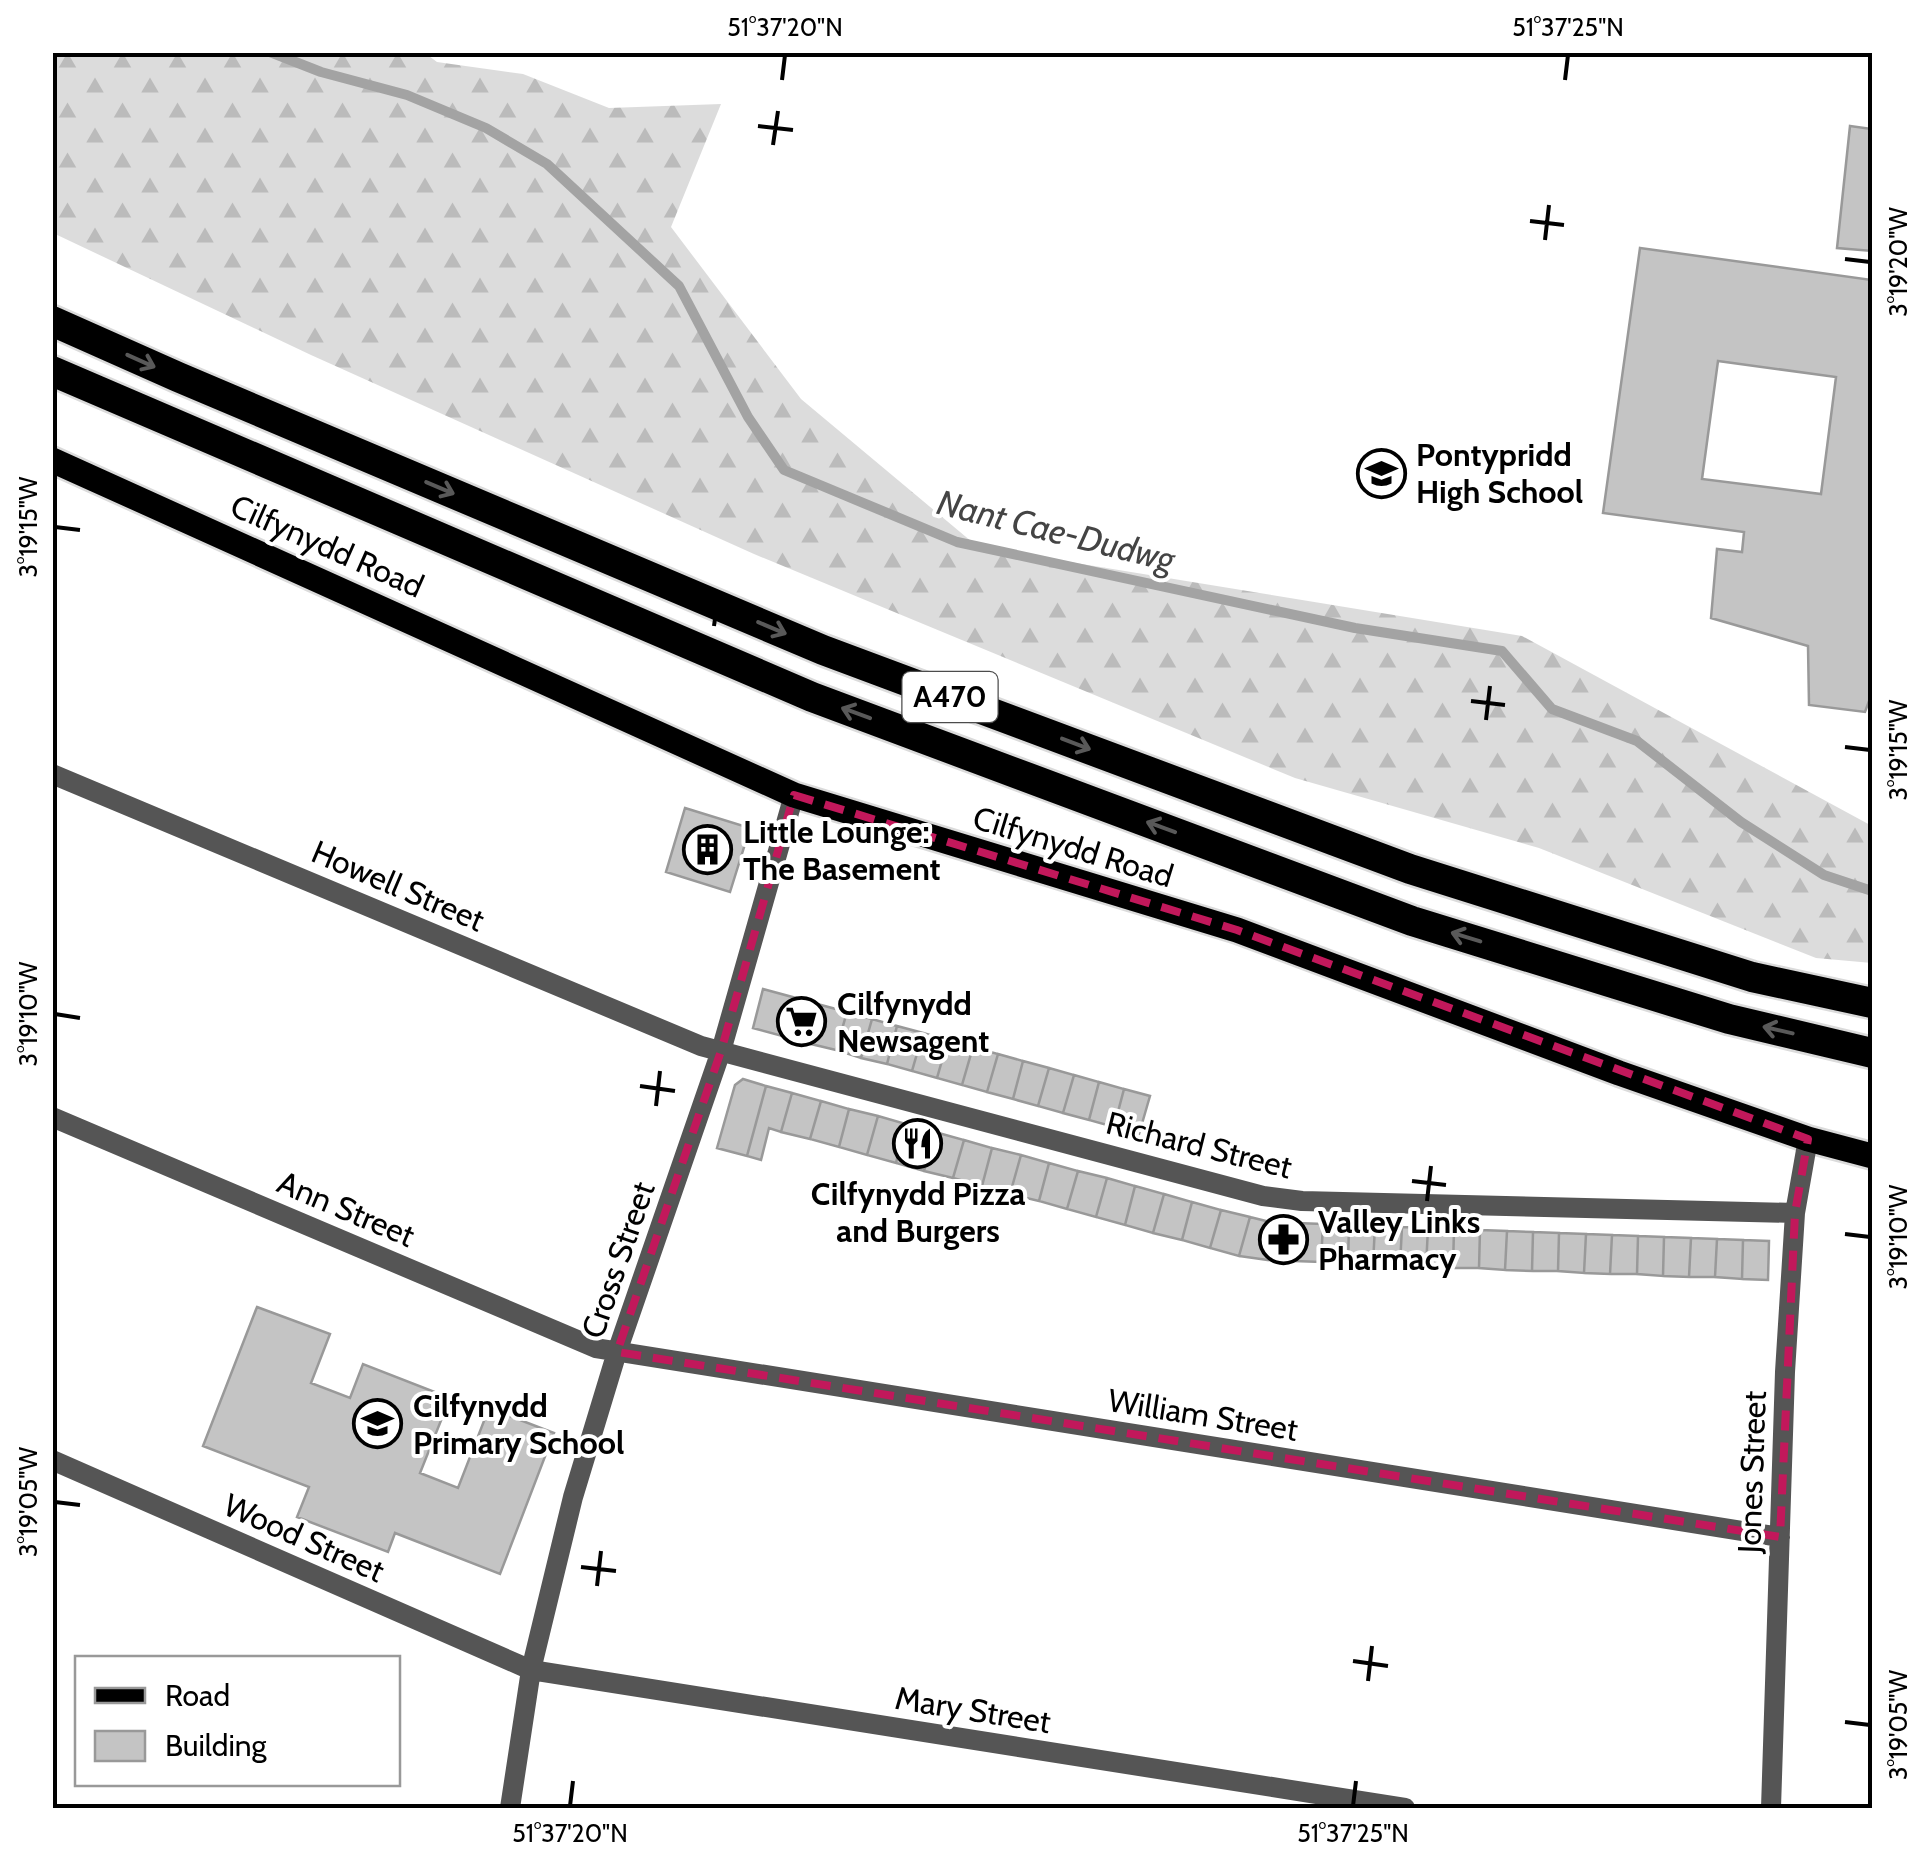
<svg xmlns="http://www.w3.org/2000/svg" width="1925" height="1861" font-family="Cabin,sans-serif">
<style>
.forest{fill:url(#forest-firs)}
.lines{fill:none;stroke-linecap:round;stroke-linejoin:round}
.stream{stroke:#a3a3a3;stroke-width:10}
.building{fill:#c4c4c4;stroke:#999;stroke-width:2.5;fill-rule:evenodd}
.primary-casing{stroke:#dbdbdb;stroke-width:30}
.highway-casing{stroke:#dbdbdb;stroke-width:35}
.street{stroke:#555;stroke-width:20}
.primary{stroke:#000;stroke-width:25}
.highway{stroke:#000;stroke-width:30}
.oneway{stroke:#595959}
.marked{fill:none;stroke:#c2185b;stroke-width:8;stroke-dasharray:20 12;stroke-linejoin:round}
.ticks{fill:none;stroke:#000;stroke-width:4}
.labels{text-anchor:middle;stroke-width:8;stroke-linejoin:round;paint-order:stroke}
.shield{fill:#fff;stroke:#4c4c4c;stroke-width:2.5}
.shield-label{font-size:30px;font-weight:bold;fill:#000}
.poi-label{font-size:32px;font-weight:bold;fill:#000;stroke:#fff;text-anchor:start}
.street-label{font-size:32px;fill:#000;stroke:#fff}
.water-label{font-size:35px;font-style:italic;fill:#444;stroke:#fff}
.neatline{fill:none;stroke:#000;stroke-width:4}
.ticks-label{font-size:25px;text-anchor:middle;fill:#000}
</style>
<defs>
<pattern id="forest-firs" width="22" height="20" patternUnits="userSpaceOnUse" patternTransform="scale(2.5)"><rect width="22" height="20" fill="#dcdcdc"/><path d="M5 1l3.5 6h-7zM16 11l3.5 6h-7z" fill="#bbb"/></pattern>
</defs>
<rect width="100%" height="100%" fill="#fff"/>
<path class="forest" d="M53,52L425,53L437,62L523,74L609,108L721,104L671,227L801,399L978,547L1522,636L1872,826V963L1816,958L1539,848L1295,778L754,554L311,355L53,233Z"/>
<g class="lines">
<path class="stream" d="M270,52L321,72L407,95L486,128L547,164L679,286L748,417L784,470L957,542L1355,628L1502,651L1552,709L1637,741L1741,822L1824,875L1872,891"/>
</g>
<path class="building" d="M1850,126L1872,129V251L1837,248Z
M1640,248L1872,280V693L1865,712L1809,705L1808,646L1711,618L1717,549L1742,552L1744,532L1603,513ZM1718,361L1836,377L1821,494L1702,479Z
M685,808L750,828L730,892L666,872Z
M763,989L796,998L786,1037L753,1028Z
M796,998L821,1005L811,1044L786,1037Z
M821,1005L847,1012L836,1050L811,1044Z
M847,1012L872,1019L861,1058L836,1050Z
M872,1019L897,1026L887,1064L861,1058Z
M897,1026L923,1033L912,1071L887,1064Z
M923,1033L948,1040L937,1078L912,1071Z
M948,1040L973,1047L962,1085L937,1078Z
M973,1047L998,1054L987,1092L962,1085Z
M998,1054L1023,1061L1013,1099L987,1092Z
M1023,1061L1049,1068L1038,1106L1013,1099Z
M1049,1068L1074,1075L1063,1113L1038,1106Z
M1074,1075L1099,1082L1089,1120L1063,1113Z
M743,1079L766,1086L747,1156L717,1148L735,1085Z
M1099,1082L1124,1089L1114,1127L1089,1120Z
M766,1086L792,1093L781,1132L769,1128L761,1160L747,1156Z
M1124,1089L1150,1096L1139,1134L1114,1127Z
M792,1093L821,1101L810,1139L781,1132Z
M821,1101L849,1109L839,1147L810,1139Z
M849,1109L878,1116L867,1155L839,1147Z
M878,1116L906,1124L896,1163L867,1155Z
M906,1124L935,1132L924,1171L896,1163Z
M935,1132L964,1140L953,1178L924,1171Z
M964,1140L992,1148L982,1186L953,1178Z
M992,1148L1021,1155L1010,1194L982,1186Z
M1021,1155L1049,1163L1039,1201L1010,1194Z
M1049,1163L1078,1171L1067,1209L1039,1201Z
M1078,1171L1107,1178L1096,1217L1067,1209Z
M1107,1178L1135,1186L1125,1225L1096,1217Z
M1135,1186L1164,1194L1153,1233L1125,1225Z
M1164,1194L1192,1202L1182,1240L1153,1233Z
M1192,1202L1221,1210L1210,1248L1182,1240Z
M1221,1210L1250,1217L1239,1256L1210,1248Z
M1250,1217L1270,1222L1268,1260L1239,1256Z
M1270,1222L1296,1223L1295,1261L1268,1260Z
M1296,1223L1323,1224L1321,1262L1295,1261Z
M1323,1224L1349,1225L1348,1264L1321,1262Z
M1349,1225L1375,1226L1373,1264H1348Z
M1375,1226L1402,1227L1400,1265L1373,1264Z
M1402,1227L1428,1228L1426,1267L1400,1265Z
M1428,1228L1454,1229L1453,1268L1426,1267Z
M1454,1229L1480,1230L1479,1268H1453Z
M1480,1230L1507,1231L1505,1270L1479,1268Z
M1507,1231L1533,1232L1532,1271L1505,1270Z
M1533,1232L1559,1233L1558,1271H1532Z
M1559,1233L1586,1234L1584,1273L1558,1271Z
M1586,1234L1612,1235L1610,1274L1584,1273Z
M1612,1235L1638,1236L1637,1274H1610Z
M1638,1236L1664,1237L1663,1276L1637,1274Z
M1664,1237L1691,1238L1689,1277L1663,1276Z
M1691,1238L1717,1239L1715,1277H1689Z
M1717,1239L1743,1240L1742,1279L1715,1277Z
M1743,1240L1769,1241L1768,1280L1742,1279Z
M257,1307L330,1334L311,1383L350,1398L363,1364L450,1398L420,1473L458,1488L489,1408L554,1433L500,1574L395,1533L388,1552L297,1517L309,1487L203,1446Z"/>
<g class="lines">
<defs>
<path id="primary" d="M52,460L794,795L1237,930L1619,1073L1808,1139L1872,1156"/>
<path id="highway" d="M52,321L178,377L823,650L1410,869L1752,977L1872,1003
M52,371L812,697L1412,921L1729,1019L1872,1053"/>
</defs>
<use href="#primary" class="primary-casing"/>
<use href="#highway" class="highway-casing"/>
<path class="street" d="M52,774L701,1046L1263,1196L1302,1201L1795,1213
M52,1117L596,1348L1780,1537
M52,1460L531,1670L1405,1808
M510,1808L531,1670L573,1497L617,1352L721,1051L794,795
M1771,1808L1785,1372L1795,1213L1808,1139"/>
<use href="#primary" class="primary"/>
<use href="#highway" class="highway"/>
</g>
<defs><path id="oneway-shaft" d="M-6 0H5M1.5-3L5.5 0L1.5 3" fill="none" stroke-width="1.6" stroke-linecap="round" stroke-linejoin="round" transform="scale(2.5)"/></defs>
<g class="oneway">
<use href="#oneway-shaft" transform="translate(141 361) rotate(24)"/>
<use href="#oneway-shaft" transform="translate(440 488) rotate(23)"/>
<use href="#oneway-shaft" transform="translate(772 628) rotate(23)"/>
<use href="#oneway-shaft" transform="translate(856 713) rotate(-160)"/>
<use href="#oneway-shaft" transform="translate(1076 744) rotate(21)"/>
<use href="#oneway-shaft" transform="translate(1161 827) rotate(-160)"/>
<use href="#oneway-shaft" transform="translate(1466 937) rotate(-163)"/>
<use href="#oneway-shaft" transform="translate(1778 1030) rotate(-167)"/>
</g>
<path class="marked" d="M794,795L1237,930L1808,1139L1795,1213L1780,1537L617,1352L721,1051Z"/>
<path class="ticks" d="M782,80L785,55M1565,80L1568,55M758,126L793,130M773,145L778,111M1530,221L1564,225M1545,240L1549,205M1845,259L1870,262M55,527L80,530M699,606L734,610M714,626L719,591M1471,701L1505,705M1486,720L1490,686M1845,747L1870,750M55,1014L80,1018M640,1086L675,1091M656,1106L660,1071M1412,1181L1446,1185M1427,1201L1431,1166M1845,1234L1870,1237M55,1502L80,1505M581,1567L616,1571M597,1586L601,1551M1353,1661L1388,1666M1368,1681L1372,1646M1845,1722L1870,1725M570,1806L573,1781M1353,1806L1356,1781"/>
<defs>
<symbol id="school-ring" viewBox="-11 -11 22 22"><circle r="9.5" fill="#fff" stroke="#000" stroke-width="1.5"/><path d="M0-5L7-2L0 1L-7-2ZM-4 1L0 2.5L4 1V4Q0 6-4 4Z" fill="#000"/></symbol>
<symbol id="building-ring" viewBox="-11 -11 22 22"><circle r="9.5" fill="#fff" stroke="#000" stroke-width="1.5"/><path d="M-4-6H4V6H1V3H-1V6H-4ZM-2.5-4.3h1.7v1.8h-1.7ZM.8-4.3h1.7v1.8H.8ZM-2.5-1h1.7V.8h-1.7ZM.8-1h1.7V.8H.8Z" fill="#000"/></symbol>
<symbol id="supermarket-ring" viewBox="-11 -11 22 22"><circle r="9.5" fill="#fff" stroke="#000" stroke-width="1.5"/><path d="M-6-5.5h2.5l.6 2H6L4.5 2H-2.5L-4.4-4H-6ZM-1.5 3.2a1.3 1.3 0 1 0 .1 0ZM3 3.2a1.3 1.3 0 1 0 .1 0Z" fill="#000"/></symbol>
<symbol id="restaurant-ring" viewBox="-11 -11 22 22"><circle r="9.5" fill="#fff" stroke="#000" stroke-width="1.5"/><path d="M-5-6h1v4h1v-4h1v4h1v-4h1v5L-1.5 .5V6h-2V.5L-5-1ZM5-6V6H3V1.5H1.5Q1.5-4 5-6Z" fill="#000"/></symbol>
<symbol id="pharmacy-ring" viewBox="-11 -11 22 22"><circle r="9.5" fill="#fff" stroke="#000" stroke-width="1.5"/><path d="M-2-6h4v4h4v4h-4v4h-4v-4h-4v-4h4Z" fill="#000"/></symbol>
</defs>
<g fill-rule="evenodd">
<use href="#school-ring" x="1354" y="446" width="55" height="55"/>
<use href="#building-ring" x="680" y="822" width="55" height="55"/>
<use href="#supermarket-ring" x="774" y="994" width="55" height="55"/>
<use href="#restaurant-ring" x="890" y="1116" width="55" height="55"/>
<use href="#pharmacy-ring" x="1256" y="1212" width="55" height="55"/>
<use href="#school-ring" x="350" y="1396" width="55" height="55"/>
</g>
<g class="labels">
<rect class="shield" x="902.5" y="672" width="95" height="50" rx="8"/>
<g class="shield-label">
<text x="950" y="707">A470</text>
</g>
<g class="poi-label">
<text x="1416" y="466">Pontypridd<tspan x="1416" dy="37">High School</tspan></text>
<text x="743" y="843">Little Lounge:<tspan x="743" dy="37">The Basement</tspan></text>
<text x="837" y="1015">Cilfynydd<tspan x="837" dy="37">Newsagent</tspan></text>
<text x="918" y="1205" text-anchor="middle">Cilfynydd Pizza<tspan x="918" dy="37">and Burgers</tspan></text>
<text x="1318" y="1233">Valley Links<tspan x="1318" dy="37">Pharmacy</tspan></text>
<text x="413" y="1417">Cilfynydd<tspan x="413" dy="37">Primary School</tspan></text>
</g>
<g class="street-label">
<text transform="translate(327 546) rotate(24)" y="11">Cilfynydd Road</text>
<text transform="translate(1073 847) rotate(17)" y="11">Cilfynydd Road</text>
<text transform="translate(398 886) rotate(23)" y="11">Howell Street</text>
<text transform="translate(1199 1145) rotate(14)" y="11">Richard Street</text>
<text transform="translate(346 1209) rotate(23)" y="11">Ann Street</text>
<text transform="translate(618 1260) rotate(-71)" y="11">Cross Street</text>
<text transform="translate(1203 1415) rotate(9)" y="11">William Street</text>
<text transform="translate(1752 1472) rotate(-88)" y="11">Jones Street</text>
<text transform="translate(304 1538) rotate(24)" y="11">Wood Street</text>
<text transform="translate(973 1710) rotate(9)" y="11">Mary Street</text>
</g>
<g class="water-label">
<text transform="translate(1056 531) rotate(14)" y="12">Nant Cae-Dudwg</text>
</g>
</g>
<rect width="1925" height="1861" fill="none" stroke="#ffffff" stroke-width="110"/>
<rect x="75" y="1656" width="325" height="130" fill="#ffffff" stroke="#999999" stroke-width="2.5"/>
<rect x="95" y="1688" width="50" height="15" fill="#000000" stroke="#999999" stroke-width="2.5"/>
<text x="165" y="1706" font-size="30" fill="#000000">Road</text>
<rect x="95" y="1731" width="50" height="30" fill="#c4c4c4" stroke="#999999" stroke-width="2.5"/>
<text x="165" y="1756" font-size="30" fill="#000000">Building</text>
<rect x="55" y="55" width="1815" height="1751" class="neatline"/>
<g class="ticks-label">
<text x="785" y="36">51°37'20"N</text>
<text x="1568" y="36">51°37'25"N</text>
<text transform="translate(1898 262) rotate(-90)" y="9">3°19'20"W</text>
<text transform="translate(28 527) rotate(-90)" y="9">3°19'15"W</text>
<text transform="translate(1898 750) rotate(-90)" y="9">3°19'15"W</text>
<text transform="translate(28 1014) rotate(-90)" y="9">3°19'10"W</text>
<text transform="translate(1898 1237) rotate(-90)" y="9">3°19'10"W</text>
<text transform="translate(28 1502) rotate(-90)" y="9">3°19'05"W</text>
<text transform="translate(1898 1725) rotate(-90)" y="9">3°19'05"W</text>
<text x="570" y="1842">51°37'20"N</text>
<text x="1353" y="1842">51°37'25"N</text>
</g>
</svg>
